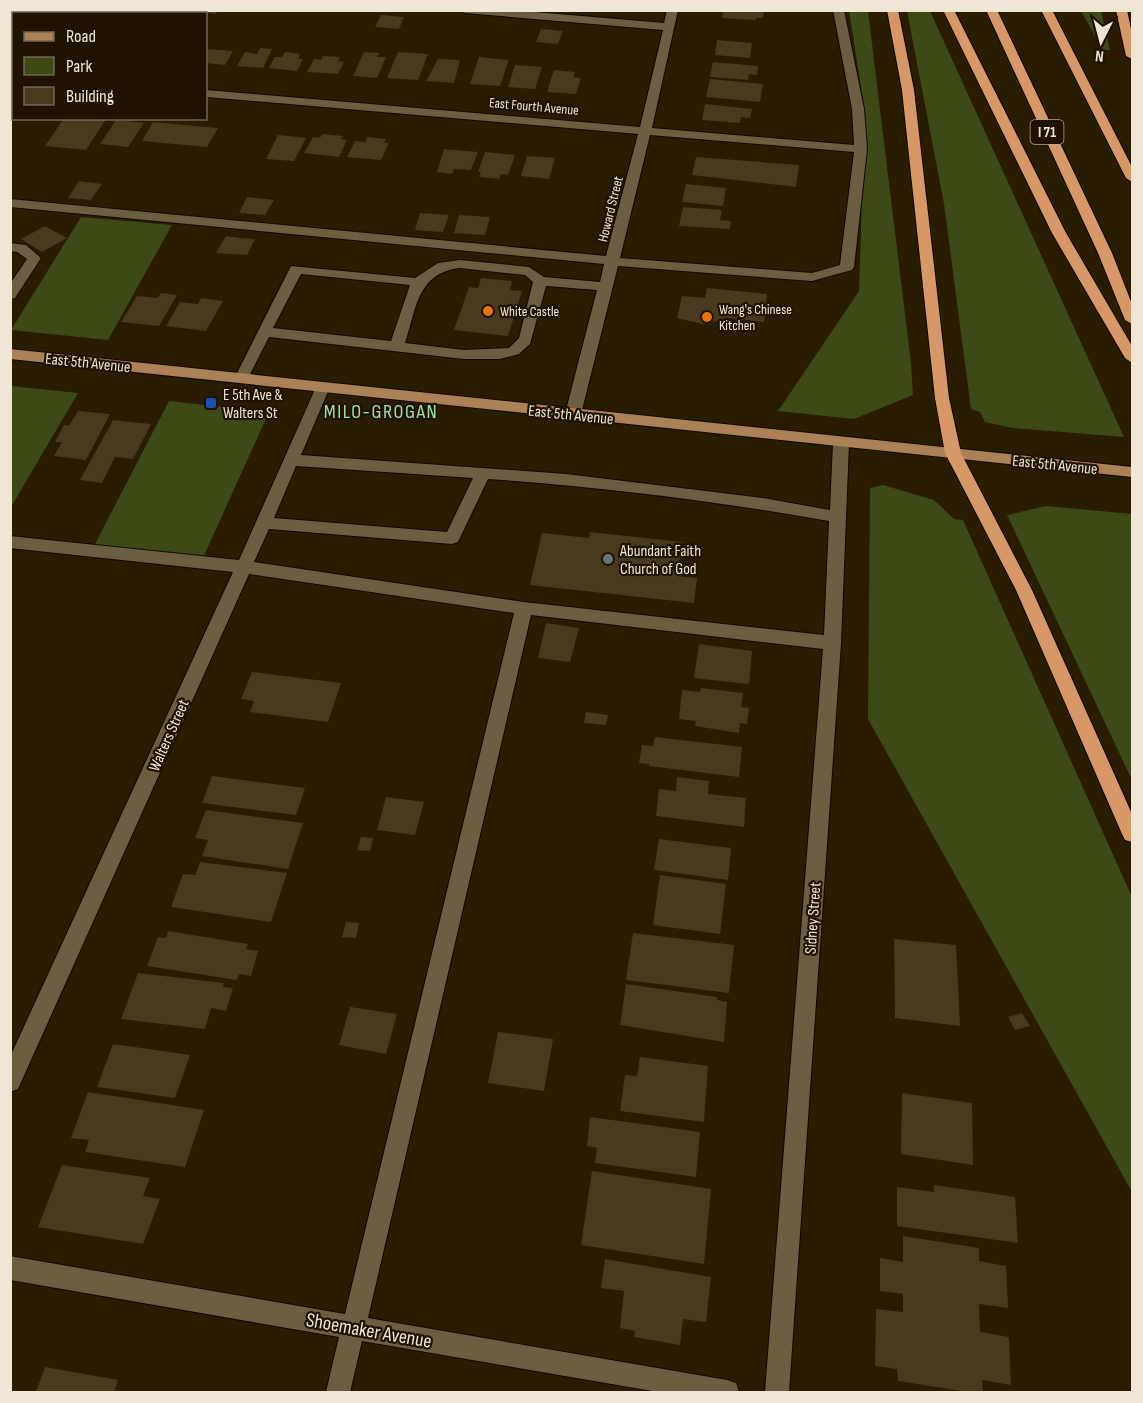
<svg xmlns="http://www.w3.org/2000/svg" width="1143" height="1403" font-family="'Sofia Sans Condensed',sans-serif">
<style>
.green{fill:#3d4a15}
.building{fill:#473a1e}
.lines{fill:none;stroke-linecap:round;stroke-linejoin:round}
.minor-casing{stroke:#110600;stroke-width:2}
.major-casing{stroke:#110600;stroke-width:2}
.highway-casing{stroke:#110600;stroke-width:2}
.minor{fill:#6c5e41;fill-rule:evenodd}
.major{fill:#ac8158;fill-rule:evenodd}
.highway{fill:#d69867;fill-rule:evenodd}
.food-dot{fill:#e8710a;stroke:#1f1300;stroke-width:2}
.transit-dot{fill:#1a4fb4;stroke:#1f1300;stroke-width:2}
.worship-dot{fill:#6b7280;stroke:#1f1300;stroke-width:2}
.labels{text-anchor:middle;stroke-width:4.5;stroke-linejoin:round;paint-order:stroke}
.far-street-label{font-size:14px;fill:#efe6d6;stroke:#1f1300}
.far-poi-label{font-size:14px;fill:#efe6d6;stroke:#1f1300;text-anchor:start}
.shield{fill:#1f1300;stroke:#b1a796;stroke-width:1.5}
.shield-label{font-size:15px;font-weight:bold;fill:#efe6d6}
.street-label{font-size:16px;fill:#efe6d6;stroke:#1f1300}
.poi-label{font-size:16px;fill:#efe6d6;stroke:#1f1300;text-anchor:start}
.quarter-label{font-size:20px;letter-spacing:1.5px;fill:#9ee0aa;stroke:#1f1300}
.near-street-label{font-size:20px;fill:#efe6d6;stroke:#1f1300}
</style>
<rect width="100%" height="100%" fill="#291c01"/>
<path class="green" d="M849,11H868L911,363L913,395L854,419L778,411L859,291L865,112Z
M907,11H930L1124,437L1013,428L985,422L980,412L971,409L944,204Z
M1081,11H1101L1110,50H1103Z
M81,217L172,225L108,340L11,330Z
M11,386L78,393L11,507L10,386Z
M169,401L269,412L202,560L94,546Z
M883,485L934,500L954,519L963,520L1132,897V1192L868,719L870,488Z
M1046,506L1132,514V780L1007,515Z"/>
<path class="building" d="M188,10H218L216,14Z
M723,10H764L763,18H756V20L722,18Z
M381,15L404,17L399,29L375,27Z
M541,29L563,31L558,44L536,42Z
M717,40L752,43L750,58L715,55Z
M260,48L272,49L263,68L237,66L245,52L257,54Z
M206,49L233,51L225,65L206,63Z
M285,52L300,54L298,59H303L297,71L269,68L275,57H282Z
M364,52L379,53L377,57H386L377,78L353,76Z
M398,52L428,54L418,80L387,78Z
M323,56L340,57L338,61L344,62L338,74L307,72L314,59L321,60Z
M479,57L509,60L500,86L470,84Z
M438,59L460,60L454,83L426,81Z
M713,62L758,66L757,75L749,74L748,80L710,77Z
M515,65L542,67L535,89L508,87Z
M554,70L575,72L573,77L581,78L576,94L547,92Z
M710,79L763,84L760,102L706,97Z
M705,104L752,109L750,118L741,117L740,123L702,120Z
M64,118H98L106,119L86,150L45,146Z
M116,120L144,123L128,147L100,144Z
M153,122L218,128L207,147L142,141Z
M322,134L343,136L341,139L347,140L339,157L304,153L313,137L320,138Z
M278,135L306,138L294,161L266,159Z
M367,137L386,139L384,143H389L381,160L347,157L355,141L365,142Z
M444,149L478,152L471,170L454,169L452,174L437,172Z
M485,152L515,155L508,175L501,174L499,179L479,177L481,172H478Z
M527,156L555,158L549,179L521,176Z
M696,157L799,165L796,187L692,175Z
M79,181L102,184L91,200L68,198Z
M686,184L726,188L723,206L682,202Z
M247,197L274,200L265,215L239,213Z
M683,207L722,210L720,220L731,221L730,229L679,226Z
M420,213L449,215L443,232L415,230Z
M459,215L490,217L485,235L454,233Z
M45,226L67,238L42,252L21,239Z
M226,236L240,238L255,239L247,255L216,253Z
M481,278L512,281L510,290L522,291L508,336L454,330L469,287L478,288Z
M707,288L767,294L764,322L730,318L702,324L677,318L682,296L705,298Z
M161,293L177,295L159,326L121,322L137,296L158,298Z
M201,298L223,301L206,331L166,326L180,302L198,304Z
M78,411L110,414L86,460L54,456L62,442H55L64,425L69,426Z
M113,420L151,424L133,459L115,457L102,483L80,480Z
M590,532L682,542L677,576L697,578L694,603L530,585L542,533L589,538Z
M546,623L579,628L570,662L538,658Z
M699,644L752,651L749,684L694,678Z
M252,672L341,683L328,722L250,712L254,701L241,699Z
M701,688L743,693L741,707L749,708L747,724L740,723L739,733L695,726L696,721L679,719L682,690L700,692Z
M586,712L608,715L606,725L584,723Z
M655,737L742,747L739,777L649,766V764L639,763L642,745L653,746Z
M212,776L305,788L296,815L202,803Z
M677,777L709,781L708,794L746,798L744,827L656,816L659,789L676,791Z
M386,797L424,802L415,835L377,830Z
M206,810L303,823L288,869L202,856L208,840L195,838Z
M361,837L373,838L370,851L357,850Z
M659,839L731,848L728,880L654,870Z
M200,862L287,873L271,922L171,907L183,874L195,875Z
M660,875L726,884L720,934L653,925Z
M346,922L359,923L356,938L342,937Z
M168,931L248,944L246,949L258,951L251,976L239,974L237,980L147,966L158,937L166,938Z
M633,933L734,945L729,993L626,980Z
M894,939L956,945L960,1026L895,1018Z
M138,973L224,983L223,987L233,988L226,1011L211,1008L205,1029L121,1019Z
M626,984L717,997V1000L727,1002L724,1042L620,1025Z
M350,1007L397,1014L386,1054L339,1045Z
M1022,1013L1030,1026L1015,1030L1008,1017Z
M498,1032L553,1039L544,1091L488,1083Z
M113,1044L190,1055L175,1098L97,1087Z
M640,1057L708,1066L704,1122L620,1111L625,1075L637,1076Z
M88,1092L204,1110L185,1167L85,1152L89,1140L71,1138Z
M902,1093L972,1103L973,1165L901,1154Z
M590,1117L700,1132L696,1177L595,1163L597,1148L587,1146Z
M62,1165L150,1178L143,1196L160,1199L143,1244L38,1227Z
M592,1171L711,1189L704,1264L581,1245Z
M934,1185L1015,1197L1018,1243L897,1226V1187L934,1192Z
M903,1236L979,1248V1261L1006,1266L1008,1308L979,1304L980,1332L1009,1337L1011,1385L982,1380L983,1392H969L898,1381L897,1369L875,1366L876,1309L903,1312V1294L880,1291V1258L903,1262Z
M605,1259L711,1277L706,1322L683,1319L680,1345L634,1337L635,1331L620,1328L624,1291L601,1288Z
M45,1367L118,1380L114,1392H36Z"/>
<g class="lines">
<defs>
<path id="minor" d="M74,10H85L84,14H73Z
M460,10H511L664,23L667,10H678L652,128L854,145L852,109L833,10H844L864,109L867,149L854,267L852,270L812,281L618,266L581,414L573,419L565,414L597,290L546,286L530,344L519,354L500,359H464L269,337L247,380L242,382L235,377L291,266L415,278L438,263L460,260L529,267L544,277L600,282L604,264L10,207V199L606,256L638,134L206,97V90L640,127L663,30L465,13ZM650,135L854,152L840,265L812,273L620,258ZM460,268L525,275L533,282L519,338L509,348L464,350L405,343C417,308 417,273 460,268ZM301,274L410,285L391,341L273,328Z
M10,74H14V81H10Z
M10,93H14V103H10Z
M10,243L26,245L41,258L15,298L10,299V284L27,259L17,252L10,251Z
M323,382L330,387L301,455L566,474L763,498L830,510L833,443L841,438L849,443L841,643L789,1392H765L823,649L531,615L368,1318L727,1380L736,1383L739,1392H658L362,1341L350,1392H326L339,1337L10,1280V1256L345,1314L514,613L249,574L18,1089L10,1092V1057L233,572L10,548V536L239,560L316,387ZM296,466L473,478L447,532L274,518ZM488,479C602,487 716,501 829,521L824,635L524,602L254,562L269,529L452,544L458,542Z"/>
<path id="major" d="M10,349L1132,467V477L10,359Z"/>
<path id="highway" d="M887,10H898L914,90L949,398L961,453L1032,590L1132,814V842L1125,840L1122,834L1016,590L945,453L935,398L902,90Z
M943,10H954L1066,233L1132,346V363L1125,358L1052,233Z
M986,10H997L1112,253L1132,304V324L1125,320L1098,253Z
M1041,10H1052L1132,167V182L1126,178Z
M1116,10H1127L1132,34V59L1126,56Z"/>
</defs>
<use href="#minor" class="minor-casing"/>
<use href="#major" class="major-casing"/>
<use href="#highway" class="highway-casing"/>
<use href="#minor" class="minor"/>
<use href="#major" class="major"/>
<use href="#highway" class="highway"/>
</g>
<g class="food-dot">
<circle cx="488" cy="311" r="6"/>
<circle cx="707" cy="317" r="6"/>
</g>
<rect class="transit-dot" x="205" y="397" width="12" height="12" rx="3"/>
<circle class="worship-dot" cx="608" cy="559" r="6"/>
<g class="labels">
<g class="far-street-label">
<text transform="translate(534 106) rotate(5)" y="5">East Fourth Avenue</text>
<text transform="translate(610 209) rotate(-76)" y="5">Howard Street</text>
</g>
<g class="far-poi-label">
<text x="719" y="314">Wang's Chinese<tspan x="719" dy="16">Kitchen</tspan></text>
<text x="500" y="316">White Castle</text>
</g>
<rect class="shield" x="1030.5" y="120" width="33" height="24" rx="4.5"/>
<g class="shield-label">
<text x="1047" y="137">I 71</text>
</g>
<g class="street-label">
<text transform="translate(88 362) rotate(6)" y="6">East 5th Avenue</text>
<text transform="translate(571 414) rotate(6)" y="6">East 5th Avenue</text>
<text transform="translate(1055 464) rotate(6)" y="6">East 5th Avenue</text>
<text transform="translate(168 735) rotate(-66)" y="6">Walters Street</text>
<text transform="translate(812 918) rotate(-86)" y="6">Sidney Street</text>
</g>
<g class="poi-label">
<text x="223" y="400">E 5th Ave &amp;<tspan x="223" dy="18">Walters St</tspan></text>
<text x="620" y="556">Abundant Faith<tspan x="620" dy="18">Church of God</tspan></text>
</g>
<g class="quarter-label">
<text x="381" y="418">MILO-GROGAN</text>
</g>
<g class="near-street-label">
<text transform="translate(369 1330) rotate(10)" y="7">Shoemaker Avenue</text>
</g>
</g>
<rect width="1143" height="1403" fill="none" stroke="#efe6d6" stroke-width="24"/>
<rect x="12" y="12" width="195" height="108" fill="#1f1300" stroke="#726756" stroke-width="1.5"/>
<rect x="24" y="32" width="30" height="9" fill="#ac8158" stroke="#726756" stroke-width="1.5"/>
<text x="66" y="42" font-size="18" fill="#efe6d6">Road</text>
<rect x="24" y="57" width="30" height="18" fill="#3d4a15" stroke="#726756" stroke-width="1.5"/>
<text x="66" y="72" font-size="18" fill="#efe6d6">Park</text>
<rect x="24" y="87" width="30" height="18" fill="#473a1e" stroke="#726756" stroke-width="1.5"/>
<text x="66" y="102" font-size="18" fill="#efe6d6">Building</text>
<g transform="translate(1101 42) rotate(186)" stroke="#1f1300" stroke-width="4.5" paint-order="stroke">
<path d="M0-4.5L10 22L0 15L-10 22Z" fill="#efe6d6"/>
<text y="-9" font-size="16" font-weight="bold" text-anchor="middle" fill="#efe6d6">N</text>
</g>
</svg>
